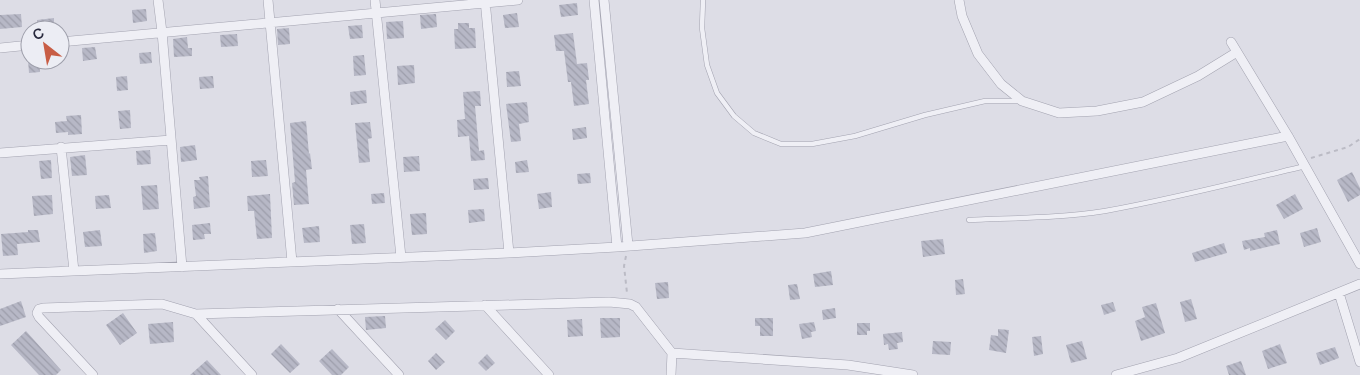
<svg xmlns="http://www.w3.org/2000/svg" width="1360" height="375" font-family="Manrope,sans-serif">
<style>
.building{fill:url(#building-back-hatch)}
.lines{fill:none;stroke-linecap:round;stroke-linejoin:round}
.service-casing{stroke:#a3a3b0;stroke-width:5.5}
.minor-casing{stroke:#a3a3b0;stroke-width:10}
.path{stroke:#bbbbc5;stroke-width:2;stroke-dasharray:4 4;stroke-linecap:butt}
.service{stroke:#efeff5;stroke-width:4.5}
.minor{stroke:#efeff5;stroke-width:9}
</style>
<defs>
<pattern id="building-back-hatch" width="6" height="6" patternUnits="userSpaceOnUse" patternTransform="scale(1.25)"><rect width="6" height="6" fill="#b7b8c6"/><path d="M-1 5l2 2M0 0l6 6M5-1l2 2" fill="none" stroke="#9d9eab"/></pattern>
</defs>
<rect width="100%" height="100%" fill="#dddde6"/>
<path class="building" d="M577,3L578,15L561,17L559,5Z
M146,9L147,21L133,23L132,10Z
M517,13L519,27L505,28L503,15Z
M21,14L22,27L0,29V15Z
M436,14L437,27L421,29L420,15Z
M54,18V30H38L37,20Z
M403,21L404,38L387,39L386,22Z
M458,23H469V28H475L476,48L455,49L454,29H458Z
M362,25L363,38L350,39L348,26Z
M289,28L290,44L278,45L277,29Z
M573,33L577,64L587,63L589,80H586L589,104L574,106L571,82H568L564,51H556L554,35Z
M237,34L238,46L221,47L220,35Z
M187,37L188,48H192V56L174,57L173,39Z
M95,47L97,59L83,61L82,48Z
M151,52L152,63L140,64L139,53Z
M364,55L366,75L354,76L353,56Z
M28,60H39L40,72L29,73Z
M414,65L415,83L398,85L397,66Z
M519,71L521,86L507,87L506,72Z
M127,76L128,90L117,91L116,77Z
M213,76L214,88L200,89L199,77Z
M366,90L367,103L351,105L350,92Z
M480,91L481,106H475L479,151L484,150L485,160L471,161L469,136L458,137L457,120L465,119L463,92Z
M527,102L529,122L519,124L521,141L511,142L506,104Z
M130,110L131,128L120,129L118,111Z
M81,115L82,134L68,135V132L56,133L55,122L67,121L66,116Z
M306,121L309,154L310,153L312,169L306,170L309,204L294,205L292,183L295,182L290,123Z
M370,122L372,138L368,139L370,162L359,163L355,123Z
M586,127L587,138L573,140L572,129Z
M195,145L197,160L181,162L180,147Z
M150,150L151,164L137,165L136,151Z
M85,155L87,175L72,176L70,157Z
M419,156L420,171L404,172L403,157Z
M51,160L52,178L41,179L39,161Z
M266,160L268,176L252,177L251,161Z
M527,160L529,172L516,173L515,162Z
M1352,172L1360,188V195L1348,202L1337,180Z
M590,173L591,183L578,184L577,174Z
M208,176L210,207L194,209L193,197L196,196L194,180H200L199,177Z
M488,178L489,189L474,190L473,179Z
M157,185L159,209L143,210L141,186Z
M551,192L552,207L539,209L537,194Z
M384,193L385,203L372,204L371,194Z
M270,194L272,238L257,239L254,211H248L247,196Z
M1295,194L1303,209L1284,219L1276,205Z
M52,195L53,214L34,216L32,196Z
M109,195L111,208L96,209L95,196Z
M484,209L485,221L469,223L468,210Z
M426,213L427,234L412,235L410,214Z
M210,223L211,234H204L205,239L193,240L192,225Z
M364,224L366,243L352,244L350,225Z
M319,226L320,242L304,243L302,228Z
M1317,228L1321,242L1304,247L1300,233Z
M28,230H38L40,242L17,244L18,255L3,256L1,234L28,232Z
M100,230L102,246L85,247L83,232Z
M1277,230L1280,244L1250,251V248L1244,250L1242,241L1265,237L1264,233Z
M155,233L157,251L144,253L143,234Z
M943,239L945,254L923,257L921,241Z
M1224,243L1227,253L1195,262L1192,253Z
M831,271L833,285L815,287L813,274Z
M963,279L965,294L956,295L955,280Z
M668,282L669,298L657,299L655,283Z
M797,284L800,299L790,300L788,285Z
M1191,299L1197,319L1185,322L1180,302Z
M21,301L26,317L0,326V309Z
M1113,302L1116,311L1104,315L1101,305Z
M1156,303L1165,333L1141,341L1135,321L1145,317L1142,307Z
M835,308L836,318L823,320L822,310Z
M123,313L137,333L120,345L106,325Z
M385,316L386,328L366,330L365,317Z
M600,318H620V337L601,338Z
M755,318H773V336H760V326H755Z
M582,319L583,336L568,337L567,320Z
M445,320L455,331L446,340L435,329Z
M173,322L174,342L150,344L148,324Z
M814,322L816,331L811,332L812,337L802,339L799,324Z
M857,323H870V331H867V335H857Z
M998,329L1009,330L1006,353L989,350L991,335L998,336Z
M26,331L61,370L56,375H39L11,345Z
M902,332L903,342L897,343L898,349L889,350L888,344L884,345L883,334Z
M1041,336L1043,354L1034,356L1032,337Z
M933,341L951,342L950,355L932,354Z
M1082,341L1087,359L1071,363L1066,345Z
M281,344L300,364L290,373L271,354Z
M1280,344L1287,363L1268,369L1262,351Z
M1335,347L1339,358L1320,365L1316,353Z
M332,349L349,367L341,375H332L319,361Z
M436,353L445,362L436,370L428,361Z
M487,354L495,363L486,371L478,363Z
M207,360L221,375H190Z
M1241,361L1246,375H1229L1226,366Z"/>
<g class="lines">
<defs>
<path id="service" d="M703,0L702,28L707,65L717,93L734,116L754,133L781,144H812L855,136L925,115L985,101H1021
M969,220C1014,218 1060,218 1105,211C1172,199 1239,182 1305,166"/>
<path id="minor" d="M158,0L162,32L182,267
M268,0L292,262
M375,0L401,257
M485,0L509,253
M594,0L617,247
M604,0L628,245
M959,0L962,16L978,54L1001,84L1022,101L1059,113L1097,111L1143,102L1198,76L1237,52
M60,42L518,0
M1231,42L1288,136L1360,264
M0,48L30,45
M61,147L74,271
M0,153L171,140
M0,274L509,253L617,247L805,233L1288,136
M1339,293L1360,362
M485,305L549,375
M338,309L399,375
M196,314L252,375
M672,353L848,365L913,375
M93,375L39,317L37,313L39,309L43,308L162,304L196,314L609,302L630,304L636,307L672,353L671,375
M1116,375L1178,358L1360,284"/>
</defs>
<use href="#service" class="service-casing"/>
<use href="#minor" class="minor-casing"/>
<path class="path" d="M1311,158L1348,147L1360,139
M626,256L624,266L627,293"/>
<use href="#service" class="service"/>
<use href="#minor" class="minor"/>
</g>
<g transform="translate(45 45) rotate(329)"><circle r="24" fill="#ecedf4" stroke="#9d9eaa"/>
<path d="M0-4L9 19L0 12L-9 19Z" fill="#c85d45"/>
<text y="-8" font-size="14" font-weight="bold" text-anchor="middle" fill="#27283c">С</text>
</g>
</svg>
